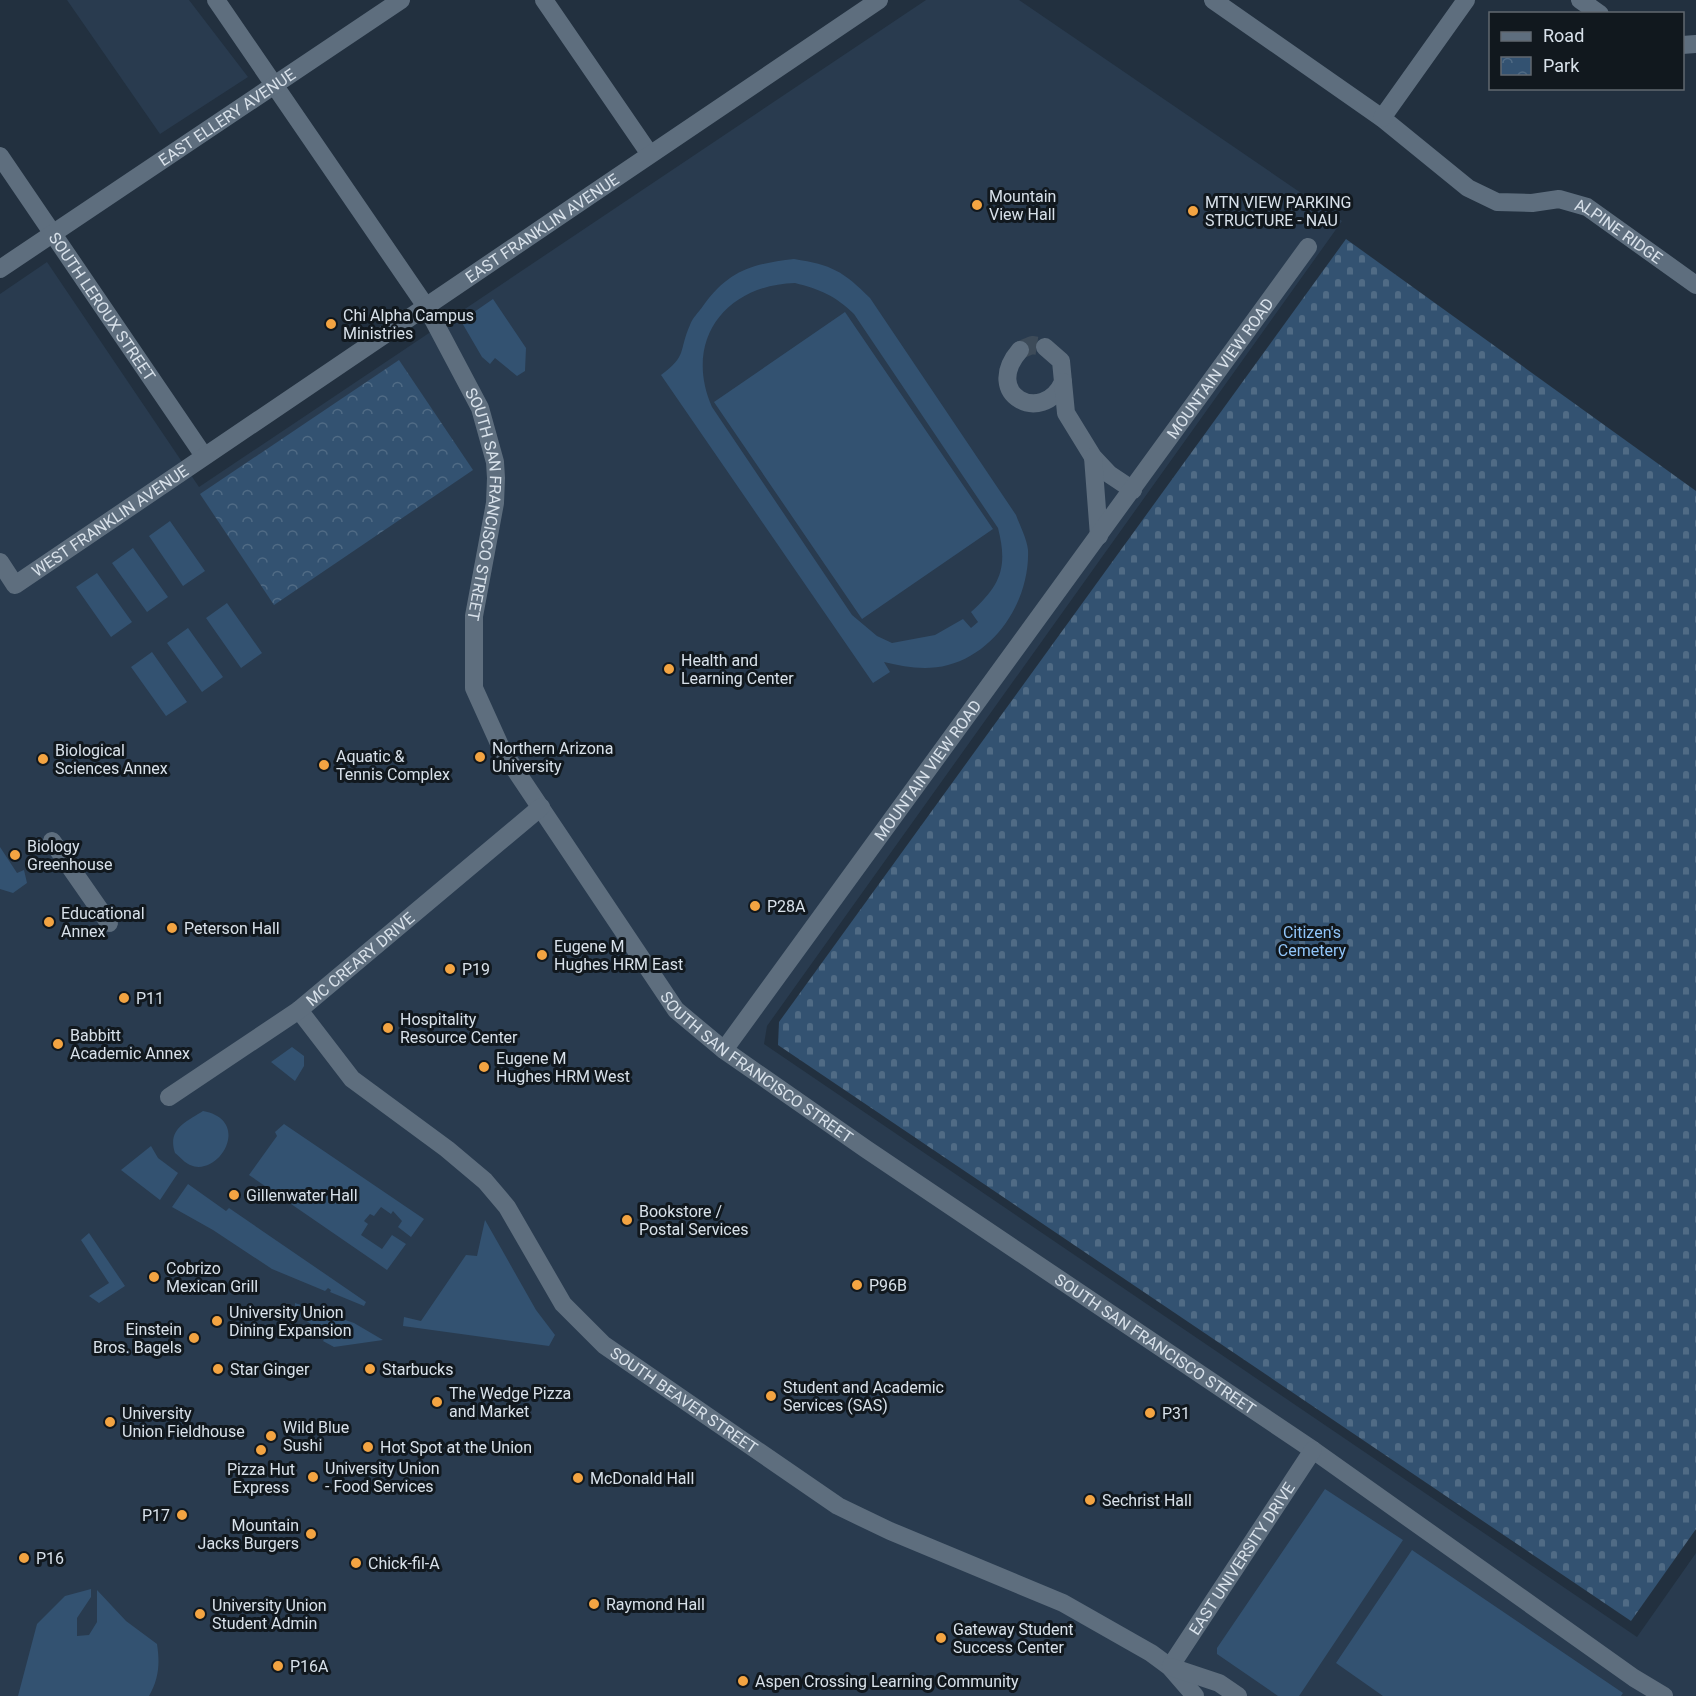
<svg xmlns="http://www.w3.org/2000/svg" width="1696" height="1696" font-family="Roboto,sans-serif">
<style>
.built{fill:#293b4f}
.green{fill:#335271;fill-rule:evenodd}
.cemetery{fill:url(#cemetery-stones)}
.park{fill:url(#park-crowns)}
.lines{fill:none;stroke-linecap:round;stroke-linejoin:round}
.minor-tunnel{stroke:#3d4b59;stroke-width:18;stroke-dasharray:18 9;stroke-linecap:butt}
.minor{stroke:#5e6e7e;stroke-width:18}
.poi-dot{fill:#f3a442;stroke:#11181e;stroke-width:2}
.labels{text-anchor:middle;stroke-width:6;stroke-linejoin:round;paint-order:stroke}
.street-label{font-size:16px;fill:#d8e1ea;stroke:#11181e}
.poi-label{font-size:16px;fill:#d8e1ea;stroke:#11181e;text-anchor:start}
.park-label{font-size:16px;fill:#91c5f9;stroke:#11181e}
</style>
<defs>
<pattern id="cemetery-stones" width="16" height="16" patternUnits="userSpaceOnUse" patternTransform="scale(1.5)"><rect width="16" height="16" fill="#335271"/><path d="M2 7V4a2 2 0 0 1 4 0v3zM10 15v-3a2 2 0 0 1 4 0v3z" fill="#506b85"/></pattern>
<pattern id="park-crowns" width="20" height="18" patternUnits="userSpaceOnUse" patternTransform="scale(1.5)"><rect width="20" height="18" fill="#335271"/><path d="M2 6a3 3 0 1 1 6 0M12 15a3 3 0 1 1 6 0" fill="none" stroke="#506b85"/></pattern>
</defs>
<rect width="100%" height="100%" fill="#22303f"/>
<path class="built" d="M67,0H189L248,77L160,134Z
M926,0H1019L1342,221L767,1026L764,1044L1637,1637L1696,1553V1696H0V294L47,262L199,487Z"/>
<path class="green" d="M794,259C832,265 843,271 870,298L1016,515C1020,526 1027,539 1028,550C1030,599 997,652 948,665C926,671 905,667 884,662L890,672L873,683L661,375C688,355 678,352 690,325C692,318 699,312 703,306C729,270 752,264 794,259ZM795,283C819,289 836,296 854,314L998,528C1008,567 1001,585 971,612L978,622L971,628L963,619L935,635L892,643L877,636L852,615L712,407C683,341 725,285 795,283Z
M493,299L526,348L525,371L517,376L495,358L490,364L482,357L461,321Z
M845,312L993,529L862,619L714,402Z
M170,521L205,571L183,586L149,536Z
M133,548L168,597L147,612L112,563Z
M97,573L132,622L111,637L76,587Z
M227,603L262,653L241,668L206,618Z
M188,628L223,677L202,692L167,643Z
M152,652L187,702L166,716L131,667Z
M0,847L17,873L24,870L27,883L13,893L0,889Z
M292,1047L304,1056V1066L295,1081L271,1062Z
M203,1111C253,1120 219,1178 190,1165C185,1163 180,1157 175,1153C167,1129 186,1122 203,1111Z
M284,1124L424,1219L411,1237L398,1227L402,1221L393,1211L391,1214L381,1207L374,1216L370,1214L364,1221L368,1224L361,1235L382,1249L392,1235L406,1244L387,1270L249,1175L277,1136L275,1132Z
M151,1146L158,1158L178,1173L160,1200L121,1170Z
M188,1184L226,1211L229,1208L366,1302L364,1306L330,1292L331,1290L328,1288L325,1291L272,1269L213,1230L172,1207Z
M485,1220L536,1310L555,1335L549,1346L403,1326L404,1317L421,1321L466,1255L477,1256Z
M89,1233L125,1286L99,1303L89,1296L109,1283L81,1240Z
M295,1303L354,1323L383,1340L334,1347L323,1341L327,1335L295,1313Z
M1325,1489L1403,1540L1299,1696H1278L1217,1654V1648Z
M1412,1550L1623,1693L1621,1696H1383L1336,1663Z
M91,1589V1597L77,1618V1636L89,1635L97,1622V1590L126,1621L157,1644C160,1663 159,1679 149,1696H18L37,1624L65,1596Z"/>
<path class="cemetery" d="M1346,239L1696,491V1529L1631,1621L778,1045L779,1022Z"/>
<path class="park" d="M399,360L473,470L274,605L200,494Z"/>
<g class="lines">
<path class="minor-tunnel" d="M1020,350L1032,345L1045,347"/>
<g class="minor">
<path id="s1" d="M216,0L427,308L480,408L495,462L496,478L495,503L474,616V688L502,750L676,1010L724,1050L866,1149L1313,1450L1634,1678L1664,1696"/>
<path d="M544,0L649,153"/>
<path id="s2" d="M1213,0L1382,118L1468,188L1497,202L1532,203L1559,199L1587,207L1696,285"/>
<path d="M1580,0L1600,14"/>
<path d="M1682,45L1696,44"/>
<path d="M1382,118L1466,0"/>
<path id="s3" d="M0,156L204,456"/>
<path id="s4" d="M0,269L401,0"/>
<path d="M1020,350C981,395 1043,426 1063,382L1061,361L1045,347"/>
<path d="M1063,382L1066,413L1093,457L1109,474L1133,490"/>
<path d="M1093,457L1099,536"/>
<path id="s5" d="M0,562L15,585C303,389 591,195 879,0"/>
<path d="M52,841L109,923"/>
<path id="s6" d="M299,1010L352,1079L447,1149L485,1181L507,1207L563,1304L604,1345L838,1506L890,1531L1063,1603L1151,1653L1170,1667L1195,1696"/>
<path id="s7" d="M724,1050L1308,247"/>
<path id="s8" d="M169,1097L299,1010L541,807"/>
<path id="s9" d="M1170,1667L1313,1450"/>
<path d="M1171,1667L1219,1683L1238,1696"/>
</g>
</g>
<g class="poi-dot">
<circle cx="977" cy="205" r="6"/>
<circle cx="1193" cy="211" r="6"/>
<circle cx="331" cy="324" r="6"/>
<circle cx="669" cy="669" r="6"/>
<circle cx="480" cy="757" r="6"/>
<circle cx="43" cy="759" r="6"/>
<circle cx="324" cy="765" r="6"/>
<circle cx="15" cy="855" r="6"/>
<circle cx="755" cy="906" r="6"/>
<circle cx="49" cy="922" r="6"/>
<circle cx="172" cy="928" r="6"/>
<circle cx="542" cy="955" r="6"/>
<circle cx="450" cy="969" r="6"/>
<circle cx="124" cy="998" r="6"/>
<circle cx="388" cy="1028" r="6"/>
<circle cx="58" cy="1044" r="6"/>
<circle cx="484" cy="1067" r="6"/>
<circle cx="234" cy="1195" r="6"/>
<circle cx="627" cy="1220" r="6"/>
<circle cx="154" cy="1277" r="6"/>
<circle cx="857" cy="1285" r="6"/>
<circle cx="217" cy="1321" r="6"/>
<circle cx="194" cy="1338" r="6"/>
<circle cx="218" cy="1369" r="6"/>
<circle cx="370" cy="1369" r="6"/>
<circle cx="771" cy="1396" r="6"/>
<circle cx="437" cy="1402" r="6"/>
<circle cx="1150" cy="1413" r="6"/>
<circle cx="110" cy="1422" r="6"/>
<circle cx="271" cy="1436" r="6"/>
<circle cx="368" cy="1447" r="6"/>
<circle cx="261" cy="1450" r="6"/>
<circle cx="313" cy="1477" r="6"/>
<circle cx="578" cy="1478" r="6"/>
<circle cx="1090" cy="1500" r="6"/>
<circle cx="182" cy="1515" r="6"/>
<circle cx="311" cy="1534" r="6"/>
<circle cx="24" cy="1558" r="6"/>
<circle cx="356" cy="1563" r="6"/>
<circle cx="594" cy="1604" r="6"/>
<circle cx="200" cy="1614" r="6"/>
<circle cx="941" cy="1638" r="6"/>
<circle cx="278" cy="1666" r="6"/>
<circle cx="743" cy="1681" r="6"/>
</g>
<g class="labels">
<g class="street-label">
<text dy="6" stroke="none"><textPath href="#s4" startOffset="273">EAST ELLERY AVENUE</textPath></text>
<text dy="6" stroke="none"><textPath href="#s5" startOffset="664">EAST FRANKLIN AVENUE</textPath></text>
<text dy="6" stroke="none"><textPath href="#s2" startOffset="480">ALPINE RIDGE</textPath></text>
<text dy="6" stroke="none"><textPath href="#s3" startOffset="182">SOUTH LEROUX STREET</textPath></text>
<text dy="6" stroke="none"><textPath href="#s7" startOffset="843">MOUNTAIN VIEW ROAD</textPath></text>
<text dy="6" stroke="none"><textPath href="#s1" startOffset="584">SOUTH SAN FRANCISCO STREET</textPath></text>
<text dy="6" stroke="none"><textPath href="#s5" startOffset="142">WEST FRANKLIN AVENUE</textPath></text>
<text dy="6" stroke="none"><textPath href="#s7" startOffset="346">MOUNTAIN VIEW ROAD</textPath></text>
<text dy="6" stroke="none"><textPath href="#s8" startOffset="236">MC CREARY DRIVE</textPath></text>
<text dy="6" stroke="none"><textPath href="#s1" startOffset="1250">SOUTH SAN FRANCISCO STREET</textPath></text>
<text dy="6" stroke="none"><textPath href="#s1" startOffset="1736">SOUTH SAN FRANCISCO STREET</textPath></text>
<text dy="6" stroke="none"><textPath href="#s6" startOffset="556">SOUTH BEAVER STREET</textPath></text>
<text dy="6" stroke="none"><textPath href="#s9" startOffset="130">EAST UNIVERSITY DRIVE</textPath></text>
</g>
<g class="poi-label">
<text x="989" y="202">Mountain<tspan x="989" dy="18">View Hall</tspan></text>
<text x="1205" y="208">MTN VIEW PARKING<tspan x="1205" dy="18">STRUCTURE - NAU</tspan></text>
<text x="343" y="321">Chi Alpha Campus<tspan x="343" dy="18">Ministries</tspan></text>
<text x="681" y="666">Health and<tspan x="681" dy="18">Learning Center</tspan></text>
<text x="492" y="754">Northern Arizona<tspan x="492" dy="18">University</tspan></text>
<text x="55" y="756">Biological<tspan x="55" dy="18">Sciences Annex</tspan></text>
<text x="336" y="762">Aquatic &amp;<tspan x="336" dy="18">Tennis Complex</tspan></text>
<text x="27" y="852">Biology<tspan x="27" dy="18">Greenhouse</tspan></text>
<text x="767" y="912">P28A</text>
<text x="61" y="919">Educational<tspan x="61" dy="18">Annex</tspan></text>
<text x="184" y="934">Peterson Hall</text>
<text x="554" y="952">Eugene M<tspan x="554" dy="18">Hughes HRM East</tspan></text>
<text x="462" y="975">P19</text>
<text x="136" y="1004">P11</text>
<text x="400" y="1025">Hospitality<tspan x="400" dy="18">Resource Center</tspan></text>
<text x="70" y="1041">Babbitt<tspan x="70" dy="18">Academic Annex</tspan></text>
<text x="496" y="1064">Eugene M<tspan x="496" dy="18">Hughes HRM West</tspan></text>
<text x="246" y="1201">Gillenwater Hall</text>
<text x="639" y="1217">Bookstore /<tspan x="639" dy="18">Postal Services</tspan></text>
<text x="166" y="1274">Cobrizo<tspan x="166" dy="18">Mexican Grill</tspan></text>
<text x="869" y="1291">P96B</text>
<text x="229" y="1318">University Union<tspan x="229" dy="18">Dining Expansion</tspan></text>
<text x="182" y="1335" text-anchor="end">Einstein<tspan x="182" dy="18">Bros. Bagels</tspan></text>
<text x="230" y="1375">Star Ginger</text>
<text x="382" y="1375">Starbucks</text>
<text x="783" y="1393">Student and Academic<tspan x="783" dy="18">Services (SAS)</tspan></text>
<text x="449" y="1399">The Wedge Pizza<tspan x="449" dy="18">and Market</tspan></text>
<text x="122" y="1419">University<tspan x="122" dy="18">Union Fieldhouse</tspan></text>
<text x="1162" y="1419">P31</text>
<text x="283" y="1433">Wild Blue<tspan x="283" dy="18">Sushi</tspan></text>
<text x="380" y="1453">Hot Spot at the Union</text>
<text x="325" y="1474">University Union<tspan x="325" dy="18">- Food Services</tspan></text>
<text x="261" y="1475" text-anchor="middle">Pizza Hut<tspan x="261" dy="18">Express</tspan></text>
<text x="590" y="1484">McDonald Hall</text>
<text x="1102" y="1506">Sechrist Hall</text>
<text x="170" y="1521" text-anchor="end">P17</text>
<text x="299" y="1531" text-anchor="end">Mountain<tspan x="299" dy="18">Jacks Burgers</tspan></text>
<text x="36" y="1564">P16</text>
<text x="368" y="1569">Chick-fil-A</text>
<text x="606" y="1610">Raymond Hall</text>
<text x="212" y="1611">University Union<tspan x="212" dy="18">Student Admin</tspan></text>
<text x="953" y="1635">Gateway Student<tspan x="953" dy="18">Success Center</tspan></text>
<text x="290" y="1672">P16A</text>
<text x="755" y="1687">Aspen Crossing Learning Community</text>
</g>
<g class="park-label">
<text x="1312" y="938">Citizen's<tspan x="1312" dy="18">Cemetery</tspan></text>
</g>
</g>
<rect x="1489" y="12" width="195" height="78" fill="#11181e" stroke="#616870" stroke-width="1.5"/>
<rect x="1501" y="32" width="30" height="9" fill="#5e6e7e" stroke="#616870" stroke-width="1.5"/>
<text x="1543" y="42" font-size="18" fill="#d8e1ea">Road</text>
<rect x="1501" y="57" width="30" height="18" fill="url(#park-crowns)" stroke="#616870" stroke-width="1.5"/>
<text x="1543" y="72" font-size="18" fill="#d8e1ea">Park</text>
</svg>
